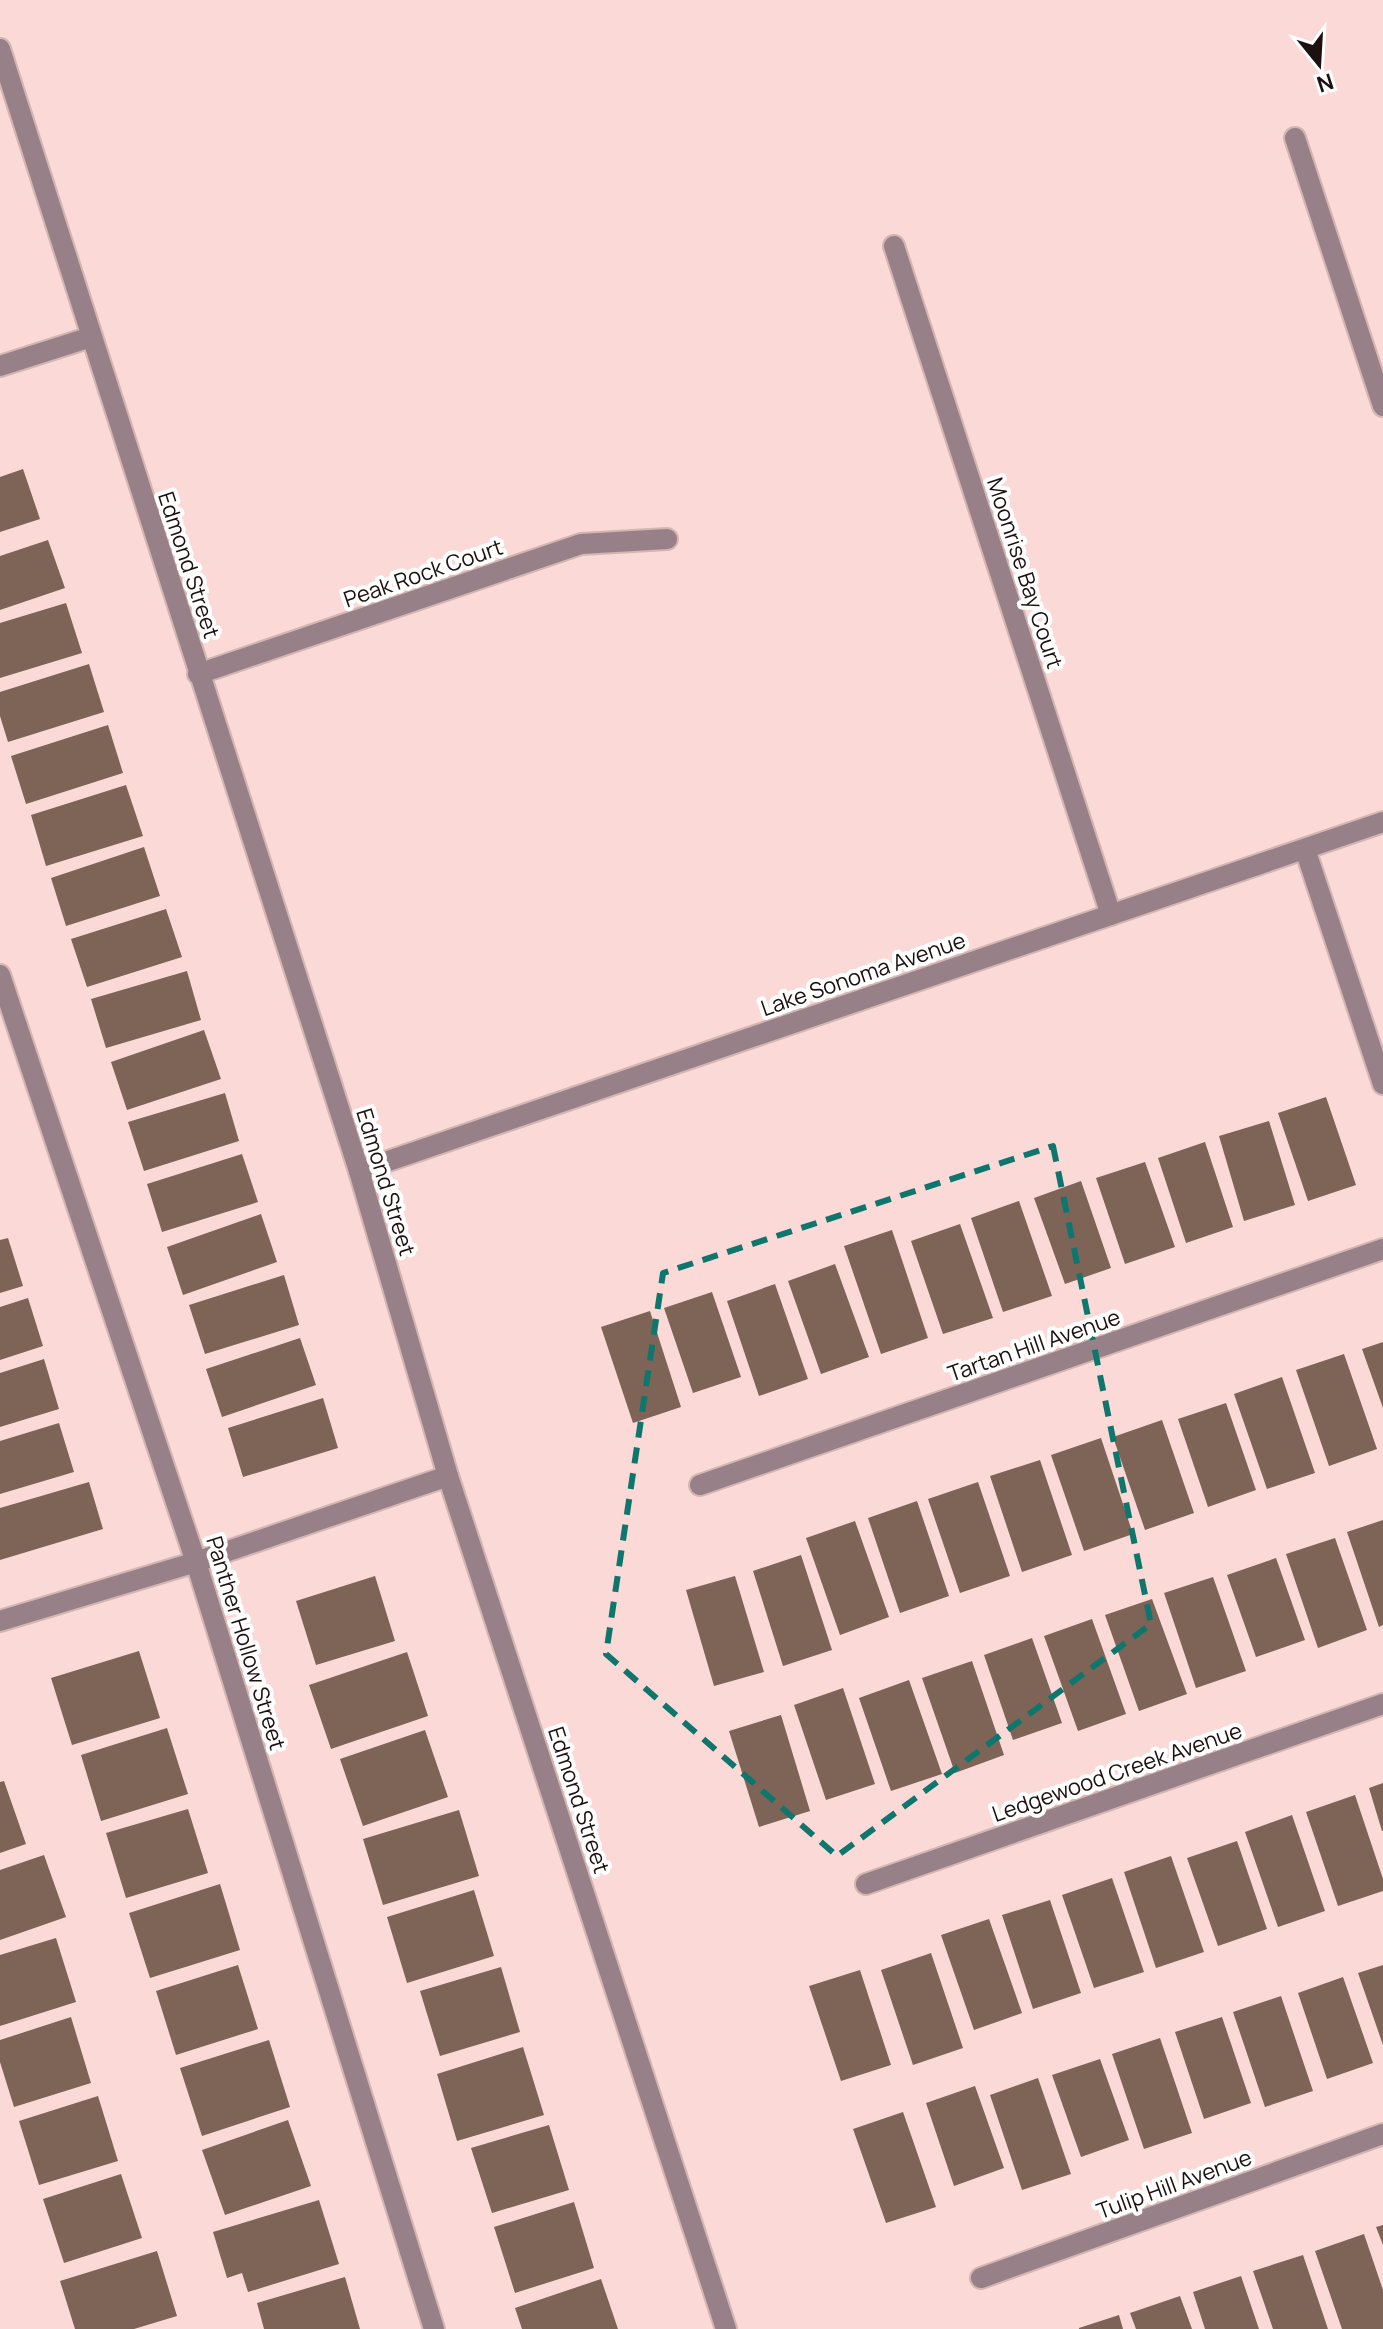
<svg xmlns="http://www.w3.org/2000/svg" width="1383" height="2329" font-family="Manrope,sans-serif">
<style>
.building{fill:#7d6457}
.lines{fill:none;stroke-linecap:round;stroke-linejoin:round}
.minor-casing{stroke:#d3b5b2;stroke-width:24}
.tertiary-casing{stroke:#d3b5b2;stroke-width:24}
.minor{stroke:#978087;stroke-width:20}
.tertiary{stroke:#978087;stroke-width:20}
.marked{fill:none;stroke:#0f766e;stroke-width:6;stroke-dasharray:16 10;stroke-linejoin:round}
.labels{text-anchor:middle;stroke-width:8;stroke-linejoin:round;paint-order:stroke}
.street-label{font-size:22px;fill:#1c1110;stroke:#fff}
</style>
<rect width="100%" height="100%" fill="#fbd9d6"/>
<path class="building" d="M23,469L40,519L0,532V477Z
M48,540L65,588L0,610V556Z
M66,603L82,653L0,678V623Z
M89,664L104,712L8,742L0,716V692Z
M108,725L123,773L26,804L11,756Z
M126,785L143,836L46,866L31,815Z
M144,847L160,896L66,926L51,878Z
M166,909L182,957L87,987L71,939Z
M187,971L201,1020L106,1048L91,999Z
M204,1030L221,1079L127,1110L111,1062Z
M225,1093L239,1141L144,1171L128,1122Z
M1326,1097L1356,1185L1308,1201L1278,1113Z
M1269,1121L1295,1205L1244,1221L1219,1136Z
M1205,1142L1233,1227L1186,1243L1158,1158Z
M242,1154L258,1202L162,1232L147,1184Z
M1145,1162L1175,1247L1125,1264L1096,1178Z
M1081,1181L1111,1268L1065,1284L1034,1198Z
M1019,1201L1052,1296L1003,1312L971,1218Z
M261,1214L277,1262L183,1295L167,1247Z
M960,1224L993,1318L943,1334L911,1241Z
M892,1230L928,1338L881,1354L844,1246Z
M8,1238L23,1286L0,1293V1240Z
M835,1264L869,1357L821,1374L788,1281Z
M284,1275L299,1325L205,1354L189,1305Z
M775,1284L808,1379L759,1396L727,1301Z
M712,1292L741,1377L693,1393L664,1308Z
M28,1298L43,1346L0,1360V1307Z
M650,1311L681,1407L633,1423L601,1327Z
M300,1338L316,1385L222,1417L206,1369Z
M1383,1342V1408L1362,1349Z
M1344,1354L1377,1449L1329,1466L1296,1370Z
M44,1359L59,1409L0,1427V1373Z
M1282,1377L1315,1473L1267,1489L1234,1394Z
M323,1398L338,1448L243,1477L228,1428Z
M1226,1403L1256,1490L1208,1507L1178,1419Z
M1162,1420L1194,1513L1145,1530L1113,1437Z
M59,1423L74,1472L0,1494V1441Z
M1101,1438L1133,1534L1084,1551L1051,1455Z
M1040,1460L1072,1555L1022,1572L990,1476Z
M89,1482L103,1529L0,1560V1508Z
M978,1482L1010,1576L960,1593L928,1499Z
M917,1501L949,1596L900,1613L868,1518Z
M1383,1520V1625L1379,1627L1347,1532Z
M855,1521L889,1617L840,1635L806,1538Z
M1335,1538L1367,1630L1318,1648L1286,1554Z
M801,1555L832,1650L783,1666L753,1571Z
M1276,1558L1305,1640L1256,1657L1227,1575Z
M375,1576L395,1641L316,1665L296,1601Z
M735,1576L764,1672L714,1686L686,1590Z
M1213,1577L1246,1671L1196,1688L1164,1593Z
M1152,1599L1187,1694L1139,1711L1105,1615Z
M1092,1619L1126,1714L1078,1731L1044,1636Z
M1032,1638L1062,1723L1013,1740L984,1655Z
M139,1651L160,1718L72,1745L51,1678Z
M407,1652L428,1716L331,1749L309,1685Z
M972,1661L1004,1755L955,1773L922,1678Z
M909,1680L942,1774L891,1791L859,1698Z
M843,1688L875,1784L826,1800L794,1705Z
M781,1715L810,1811L759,1827L729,1731Z
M167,1728L188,1794L101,1821L81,1755Z
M425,1730L448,1797L363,1826L340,1759Z
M4,1781L26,1844L0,1853V1782Z
M1383,1783V1831H1382L1369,1788Z
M1355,1795L1383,1879V1891L1338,1906L1306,1812Z
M188,1809L208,1873L126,1898L106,1833Z
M459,1810L479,1876L383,1905L363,1839Z
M1292,1815L1325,1911L1278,1927L1245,1832Z
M1237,1841L1267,1929L1218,1946L1187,1858Z
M44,1855L66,1917L0,1940V1870Z
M1171,1856L1204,1952L1156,1968L1124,1872Z
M1112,1878L1144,1972L1094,1988L1062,1895Z
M220,1884L240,1950L150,1978L129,1913Z
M474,1890L494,1956L407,1983L387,1917Z
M1050,1900L1081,1993L1033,2009L1002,1915Z
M989,1919L1022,2013L974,2030L941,1935Z
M56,1938L76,2002L0,2026V1955Z
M931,1953L963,2048L913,2065L881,1970Z
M238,1965L258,2029L176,2055L156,1991Z
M1383,1965V2045L1358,1973Z
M501,1967L520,2032L440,2056L420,1991Z
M860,1970L891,2065L841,2081L809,1986Z
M1343,1977L1373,2063L1327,2079L1298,1993Z
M1281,1996L1313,2091L1265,2107L1233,2012Z
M71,2017L91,2083L14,2107L0,2062V2040Z
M1222,2017L1251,2103L1204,2119L1175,2032Z
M1160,2038L1192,2133L1144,2149L1112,2054Z
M269,2040L290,2107L202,2136L180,2068Z
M523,2047L544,2115L457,2141L437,2074Z
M1100,2059L1129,2140L1081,2157L1052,2075Z
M1038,2078L1071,2174L1022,2190L990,2095Z
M975,2086L1004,2168L954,2186L926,2103Z
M98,2096L118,2161L39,2185L19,2121Z
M903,2112L936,2207L886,2223L853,2129Z
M288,2120L311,2186L225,2215L202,2150Z
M549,2125L569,2190L492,2213L471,2148Z
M121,2174L142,2238L64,2263L43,2199Z
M319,2200L339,2264L248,2292L242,2273L227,2278L213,2232Z
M574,2202L594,2268L515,2293L494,2227Z
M1383,2225V2245L1376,2227Z
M1364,2234L1383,2290V2329H1342L1315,2251Z
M157,2251L177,2316L134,2329H75L60,2281Z
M1303,2255L1328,2329H1273L1253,2271Z
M1241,2276L1259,2329H1205L1193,2292Z
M345,2277L360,2329H264L257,2303Z
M601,2279L618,2329H522L515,2308Z
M1180,2296L1192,2329H1136L1130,2313Z
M1119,2315L1123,2329H1079V2328Z"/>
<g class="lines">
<defs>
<path id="minor" d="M1295,138L1383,406
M894,246L1111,915
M0,366L91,337
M198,674L581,544L667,539
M1305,849L1383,1084
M0,975L196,1562L434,2329
M359,1171L1383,822
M700,1485L1383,1249
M0,1621L196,1562L448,1476
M866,1884L1383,1704
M981,2278L1383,2134"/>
<path id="tertiary" d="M0,49L359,1171L448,1476L726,2329"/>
</defs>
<use href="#minor" class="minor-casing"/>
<use href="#tertiary" class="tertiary-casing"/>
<use href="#minor" class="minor"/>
<use href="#tertiary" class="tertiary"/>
</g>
<path class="marked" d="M1053,1146L1151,1624L837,1856L606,1654L663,1273Z"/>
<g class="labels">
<g class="street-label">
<text transform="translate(189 565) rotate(72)" y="8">Edmond Street</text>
<text transform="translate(423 573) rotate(-19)" y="8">Peak Rock Court</text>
<text transform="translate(1025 573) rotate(72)" y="8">Moonrise Bay Court</text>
<text transform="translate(863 974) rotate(-19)" y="8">Lake Sonoma Avenue</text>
<text transform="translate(386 1182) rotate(73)" y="8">Edmond Street</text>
<text transform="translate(1034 1345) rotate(-19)" y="8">Tartan Hill Avenue</text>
<text transform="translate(246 1643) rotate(73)" y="8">Panther Hollow Street</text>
<text transform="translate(1117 1772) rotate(-19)" y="8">Ledgewood Creek Avenue</text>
<text transform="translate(579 1800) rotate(72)" y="8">Edmond Street</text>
<text transform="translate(1174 2184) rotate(-20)" y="8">Tulip Hill Avenue</text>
</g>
</g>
<g transform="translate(1319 64) rotate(162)" stroke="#ffffff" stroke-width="6" paint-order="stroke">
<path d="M0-6L14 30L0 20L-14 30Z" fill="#1c1110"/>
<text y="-12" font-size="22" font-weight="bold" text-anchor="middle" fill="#1c1110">N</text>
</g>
</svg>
